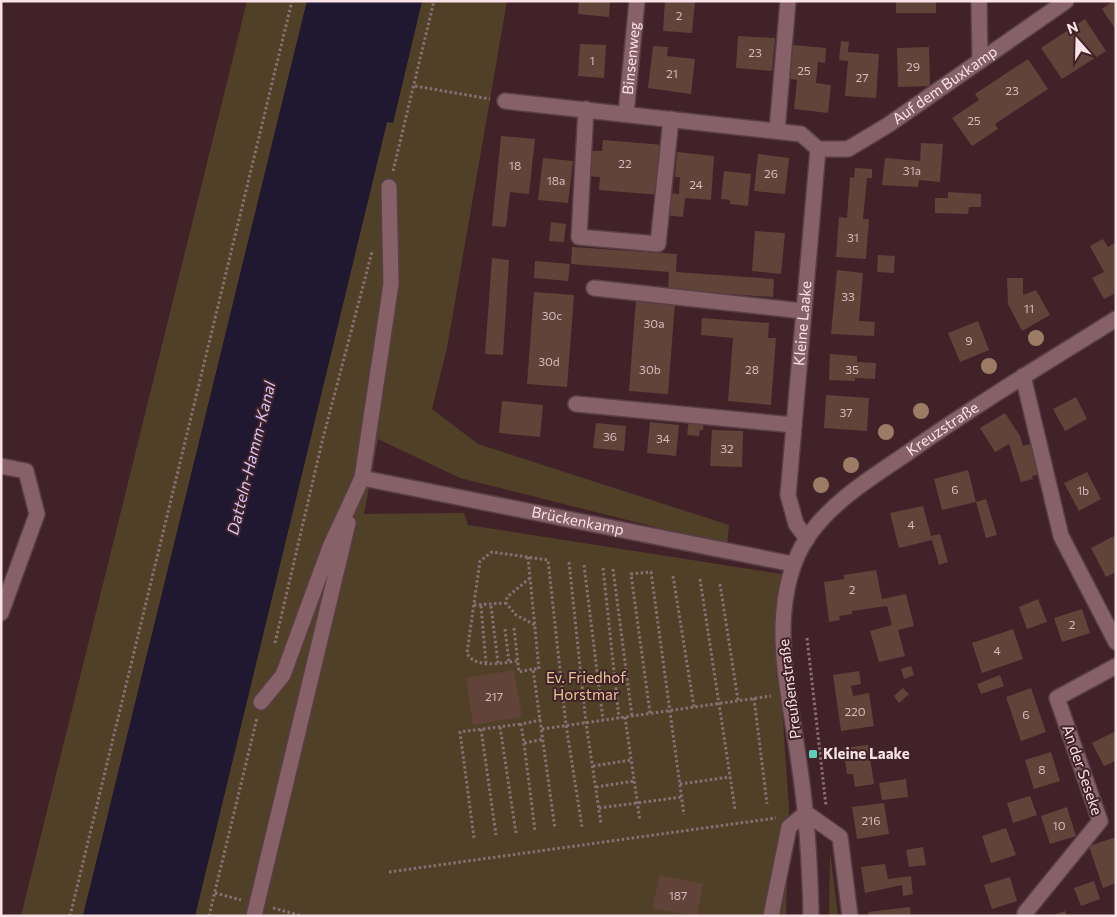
<svg xmlns="http://www.w3.org/2000/svg" width="1117" height="917" font-family="Commissioner,sans-serif">
<style>
.green{fill:#504028}
.water{fill:#1f1830}
.building{fill:#614339}
.lines{fill:none;stroke-linecap:round;stroke-linejoin:round}
.minor-casing{stroke:#593e45;stroke-width:18}
.path{stroke:#8a6e74;stroke-width:3;stroke-dasharray:2.5 2.5;stroke-linecap:butt}
.minor{stroke:#866168;stroke-width:15}
.tree{fill:#9d7c65}
.poi-dot{fill:#5cceba;stroke:#412229;stroke-width:2}
.labels{text-anchor:middle;stroke-width:4;stroke-linejoin:round;paint-order:stroke}
.number-label{font-size:12px;fill:#d3bbbc}
.street-label{font-size:15px;fill:#f9e3e7;stroke:#412229}
.park-label{font-size:15px;fill:#e9c696;stroke:#412229}
.poi-label{font-size:15px;font-weight:bold;fill:#f9e3e7;stroke:#412229;text-anchor:start}
.water-label{font-size:16px;font-style:italic;fill:#d2c5fb;stroke:#412229}
</style>
<rect width="100%" height="100%" fill="#412229"/>
<path class="green" d="M247,1H307L83,916H21Z
M422,1H507L447,348L432,409L478,444L729,525L727,545L460,478L378,439L364,514L464,513L468,525L782,574L776,623L789,808L786,916H195L387,122H393Z
M830,852L838,916H829Z"/>
<path class="water" d="M307,1H422L393,123L387,122L195,916H83Z"/>
<path class="building" d="M579,1H610L609,17L578,14Z
M665,1H695L692,33L663,31Z
M896,1H936V13H896Z
M1113,1H1116V30L1102,9Z
M1085,19L1106,51L1062,79L1041,48Z
M738,36L775,38L772,71L736,68Z
M841,41L849,42L848,52L879,54L876,98L845,96L848,61L839,60Z
M580,44L606,45L604,78L578,76Z
M793,45L826,48L825,63L818,62L816,83L831,85L828,113L794,109L797,80L790,79Z
M653,46L668,47L667,56L695,59L691,94L648,88Z
M929,47L930,86L898,87L897,48Z
M1028,59L1048,89L995,124L998,129L972,146L952,118L979,100L975,94Z
M501,136L535,139L529,194L510,192L506,227L492,226Z
M603,140L664,145L660,195L599,190L600,177L586,176L588,151H602Z
M921,143L943,144L940,182L919,180L918,187L882,185L885,158L920,161Z
M677,152L714,156L711,200L685,198L683,217L665,215L667,193L679,194L680,177H675Z
M758,154L789,158L785,194L754,191Z
M543,158L573,161L568,203L538,200Z
M855,168L872,169V178H867L863,219H869L866,259L836,257L839,217L847,218L850,177L854,178Z
M724,171L751,174L748,206L730,204V200L721,199Z
M948,192L981,194V207H969L968,214L935,213V198H948Z
M551,222L566,224L564,242L549,241Z
M755,231L785,233L781,274L752,271Z
M1103,239L1108,247L1116,242V293L1104,299L1092,278L1104,272L1090,246Z
M572,247L677,254L676,272L774,279L773,297L668,290L669,272L571,264Z
M878,255L895,256L894,273L877,272Z
M492,258L509,260L503,355L485,354Z
M535,261L570,264L568,281L534,278Z
M837,270L863,273L859,321L875,322L874,336L831,334Z
M1007,278H1023V295L1036,290L1050,315L1022,331L1008,304Z
M534,292L574,295L567,387L527,384Z
M636,299L675,302L668,394L629,391Z
M702,318L769,323L768,338H776L771,405L728,401L733,338L701,335Z
M978,321L989,350L960,362L948,333Z
M830,354L857,356V362L876,363L875,379L855,378V381L829,380Z
M826,395L869,398L867,431L824,428Z
M1076,397L1087,419L1065,431L1053,409Z
M502,401L543,405L540,437L499,433Z
M1005,413L1020,436L1023,446L1032,444L1040,474L1032,476L1033,479L1021,482L1009,444L995,452L980,428Z
M689,420L704,422L703,430H700L699,436L687,435Z
M650,422L679,425L676,456L647,453Z
M596,423L626,426L624,451L593,448Z
M712,430L743,431L742,467L710,466Z
M968,470L976,502L986,499L997,535L986,538L976,502L942,510L934,479Z
M1087,472L1101,499L1079,511L1064,483Z
M923,506L931,536L940,534L948,562L939,565L932,540L899,548L890,513Z
M1116,535V572L1106,577L1091,548Z
M876,570L882,599L906,594L914,626L898,630L905,656L879,662L870,631L892,625L887,606L852,611V614L839,616L840,620L829,622L824,582L844,579V575Z
M1038,599L1047,622L1027,629L1019,607Z
M1082,609L1090,633L1062,642L1054,618Z
M1013,629L1023,659L982,673L972,643Z
M911,666L914,675L904,679L901,669Z
M514,670L522,717L473,725L466,678Z
M859,671L861,684L851,686L853,696L869,693L874,726L841,731L833,675Z
M1000,675L1004,686L981,694L977,684Z
M903,688L909,694L899,703L894,696Z
M1031,688L1046,732L1021,741L1006,697Z
M1116,731V761L1104,766L1092,743Z
M868,745L874,784L855,787L853,774H847L843,748Z
M1051,752L1060,781L1034,789L1025,760Z
M906,779L908,797L882,800L879,783Z
M1030,796L1037,815L1013,823L1007,803Z
M884,803L889,834L857,839L852,807Z
M1067,807L1076,836L1050,844L1041,816Z
M1006,828L1016,855L991,863L982,836Z
M1116,837V883L1103,888L1089,846Z
M923,847L926,865L909,867L906,850Z
M885,864L888,879L911,876L913,894L903,896L902,885L865,893L861,867Z
M660,875L703,884L697,916L652,908Z
M1010,877L1017,901L992,909L984,885Z
M1094,881L1100,899L1081,906L1074,888Z
M910,907L911,916H869L868,912Z
M1065,911L1067,916H1053V915Z"/>
<g class="lines">
<defs>
<g id="minor">
<path d="M979,1L980,61"/>
<path d="M505,101L801,134L818,149"/>
<path d="M586,109L579,237L658,244L671,119"/>
<path id="s1" d="M626,114L637,1"/>
<path d="M777,131L788,1"/>
<path id="s2" d="M818,149H848L888,125L1066,1"/>
<path d="M594,288L803,311"/>
<path d="M1023,376L1061,536L1116,642"/>
<path d="M576,404L794,425"/>
<path d="M1,466L26,471L37,514L1,613"/>
<path id="s3" d="M362,478L793,564"/>
<path id="s4" d="M807,539L796,524L788,495L818,149"/>
<path d="M261,702L283,675L330,547L362,478L391,284L389,187"/>
<path d="M1025,913L1100,821L1057,698L1116,666"/>
<path d="M254,916L348,523"/>
<path d="M771,916L789,827L806,813L840,837L850,916"/>
<path id="s5" d="M811,916C810,864 807,814 799,763C793,718 782,671 783,626C784,595 790,564 807,538C831,502 871,478 906,454C974,406 1045,363 1116,319"/>
</g>
</defs>
<use href="#minor" class="minor-casing"/>
<path class="path" d="M415,86L490,99
M393,171L434,1
M528,557L539,669H533
M569,562L586,723L601,824
M584,565L603,720
M603,568L619,718
M613,569L632,716
M673,576L694,707
M530,578L507,597L506,603L516,615L535,625
M700,579L735,809
M720,584L738,700
M474,605L505,603
M481,606L486,663
M491,606L498,663
M514,628L519,672L533,669L555,829
M505,629L509,662
M807,638L826,806
M275,643L323,438L372,252
M517,661C503,663 474,669 467,653L480,561L492,552L548,560L566,725L582,827
M754,698L767,804
M650,713L631,574L651,572L684,815
M625,717L640,821
M541,720L521,724L524,743L544,739
M500,727L516,833
M481,729L496,835
M542,729L771,696
M524,743L535,831
M593,766L631,760
M680,784L730,777
M596,787L634,781
M599,808L682,797
M474,838L460,732L521,724
M389,872L776,818
M215,893L241,900
M273,908L302,916
M70,916L292,1
M209,916L257,718"/>
<use href="#minor" class="minor"/>
</g>
<g class="tree">
<circle cx="1036" cy="338" r="8"/>
<circle cx="989" cy="366" r="8"/>
<circle cx="921" cy="411" r="8"/>
<circle cx="886" cy="432" r="8"/>
<circle cx="851" cy="465" r="8"/>
<circle cx="821" cy="485" r="8"/>
</g>
<rect class="poi-dot" x="808" y="749" width="10" height="10" rx="2.5"/>
<g class="labels">
<g class="number-label">
<text x="679" y="20">2</text>
<text x="755" y="57">23</text>
<text x="592" y="65">1</text>
<text x="913" y="71">29</text>
<text x="804" y="75">25</text>
<text x="672" y="78">21</text>
<text x="862" y="82">27</text>
<text x="1012" y="95">23</text>
<text x="974" y="125">25</text>
<text x="625" y="168">22</text>
<text x="515" y="170">18</text>
<text x="912" y="175">31a</text>
<text x="771" y="178">26</text>
<text x="556" y="185">18a</text>
<text x="696" y="189">24</text>
<text x="853" y="242">31</text>
<text x="848" y="301">33</text>
<text x="1029" y="313">11</text>
<text x="552" y="320">30c</text>
<text x="654" y="328">30a</text>
<text x="969" y="345">9</text>
<text x="549" y="366">30d</text>
<text x="650" y="374">30b</text>
<text x="752" y="374">28</text>
<text x="852" y="374">35</text>
<text x="846" y="417">37</text>
<text x="610" y="441">36</text>
<text x="663" y="443">34</text>
<text x="727" y="453">32</text>
<text x="955" y="494">6</text>
<text x="1083" y="495">1b</text>
<text x="911" y="529">4</text>
<text x="852" y="594">2</text>
<text x="1072" y="629">2</text>
<text x="997" y="655">4</text>
<text x="494" y="701">217</text>
<text x="855" y="716">220</text>
<text x="1026" y="719">6</text>
<text x="1042" y="774">8</text>
<text x="871" y="825">216</text>
<text x="1059" y="830">10</text>
<text x="678" y="900">187</text>
</g>
<g class="street-label">
<text dy="5" stroke="none"><textPath href="#s1" startOffset="56">Binsenweg</textPath></text>
<text dy="5" stroke="none"><textPath href="#s2" startOffset="146">Auf dem Buxkamp</textPath></text>
<text dy="5" stroke="none"><textPath href="#s4" startOffset="221">Kleine Laake</textPath></text>
<text dy="5" stroke="none"><textPath href="#s5" startOffset="559">Kreuzstraße</textPath></text>
<text dy="5" stroke="none"><textPath href="#s3" startOffset="220">Brückenkamp</textPath></text>
<text transform="translate(790 689) rotate(-97)" y="5">Preußenstraße</text>
<text transform="translate(1082 770) rotate(71)" y="5">An der Seseke</text>
</g>
<g class="park-label">
<text x="586" y="683">Ev. Friedhof<tspan x="586" dy="17">Horstmar</tspan></text>
</g>
<g class="poi-label">
<text x="823" y="759">Kleine Laake</text>
</g>
<g class="water-label">
<text transform="translate(251 458) rotate(-76)" y="6">Datteln-Hamm-Kanal</text>
</g>
</g>
<rect width="1117" height="917" fill="none" stroke="#f9e3e7" stroke-width="5"/>
<g transform="translate(1077 40) rotate(340)" stroke="#412229" stroke-width="4" paint-order="stroke">
<path d="M0-4L9 19L0 12L-9 19Z" fill="#f9e3e7"/>
<text y="-8" font-size="14" font-weight="bold" text-anchor="middle" fill="#f9e3e7">N</text>
</g>
</svg>
